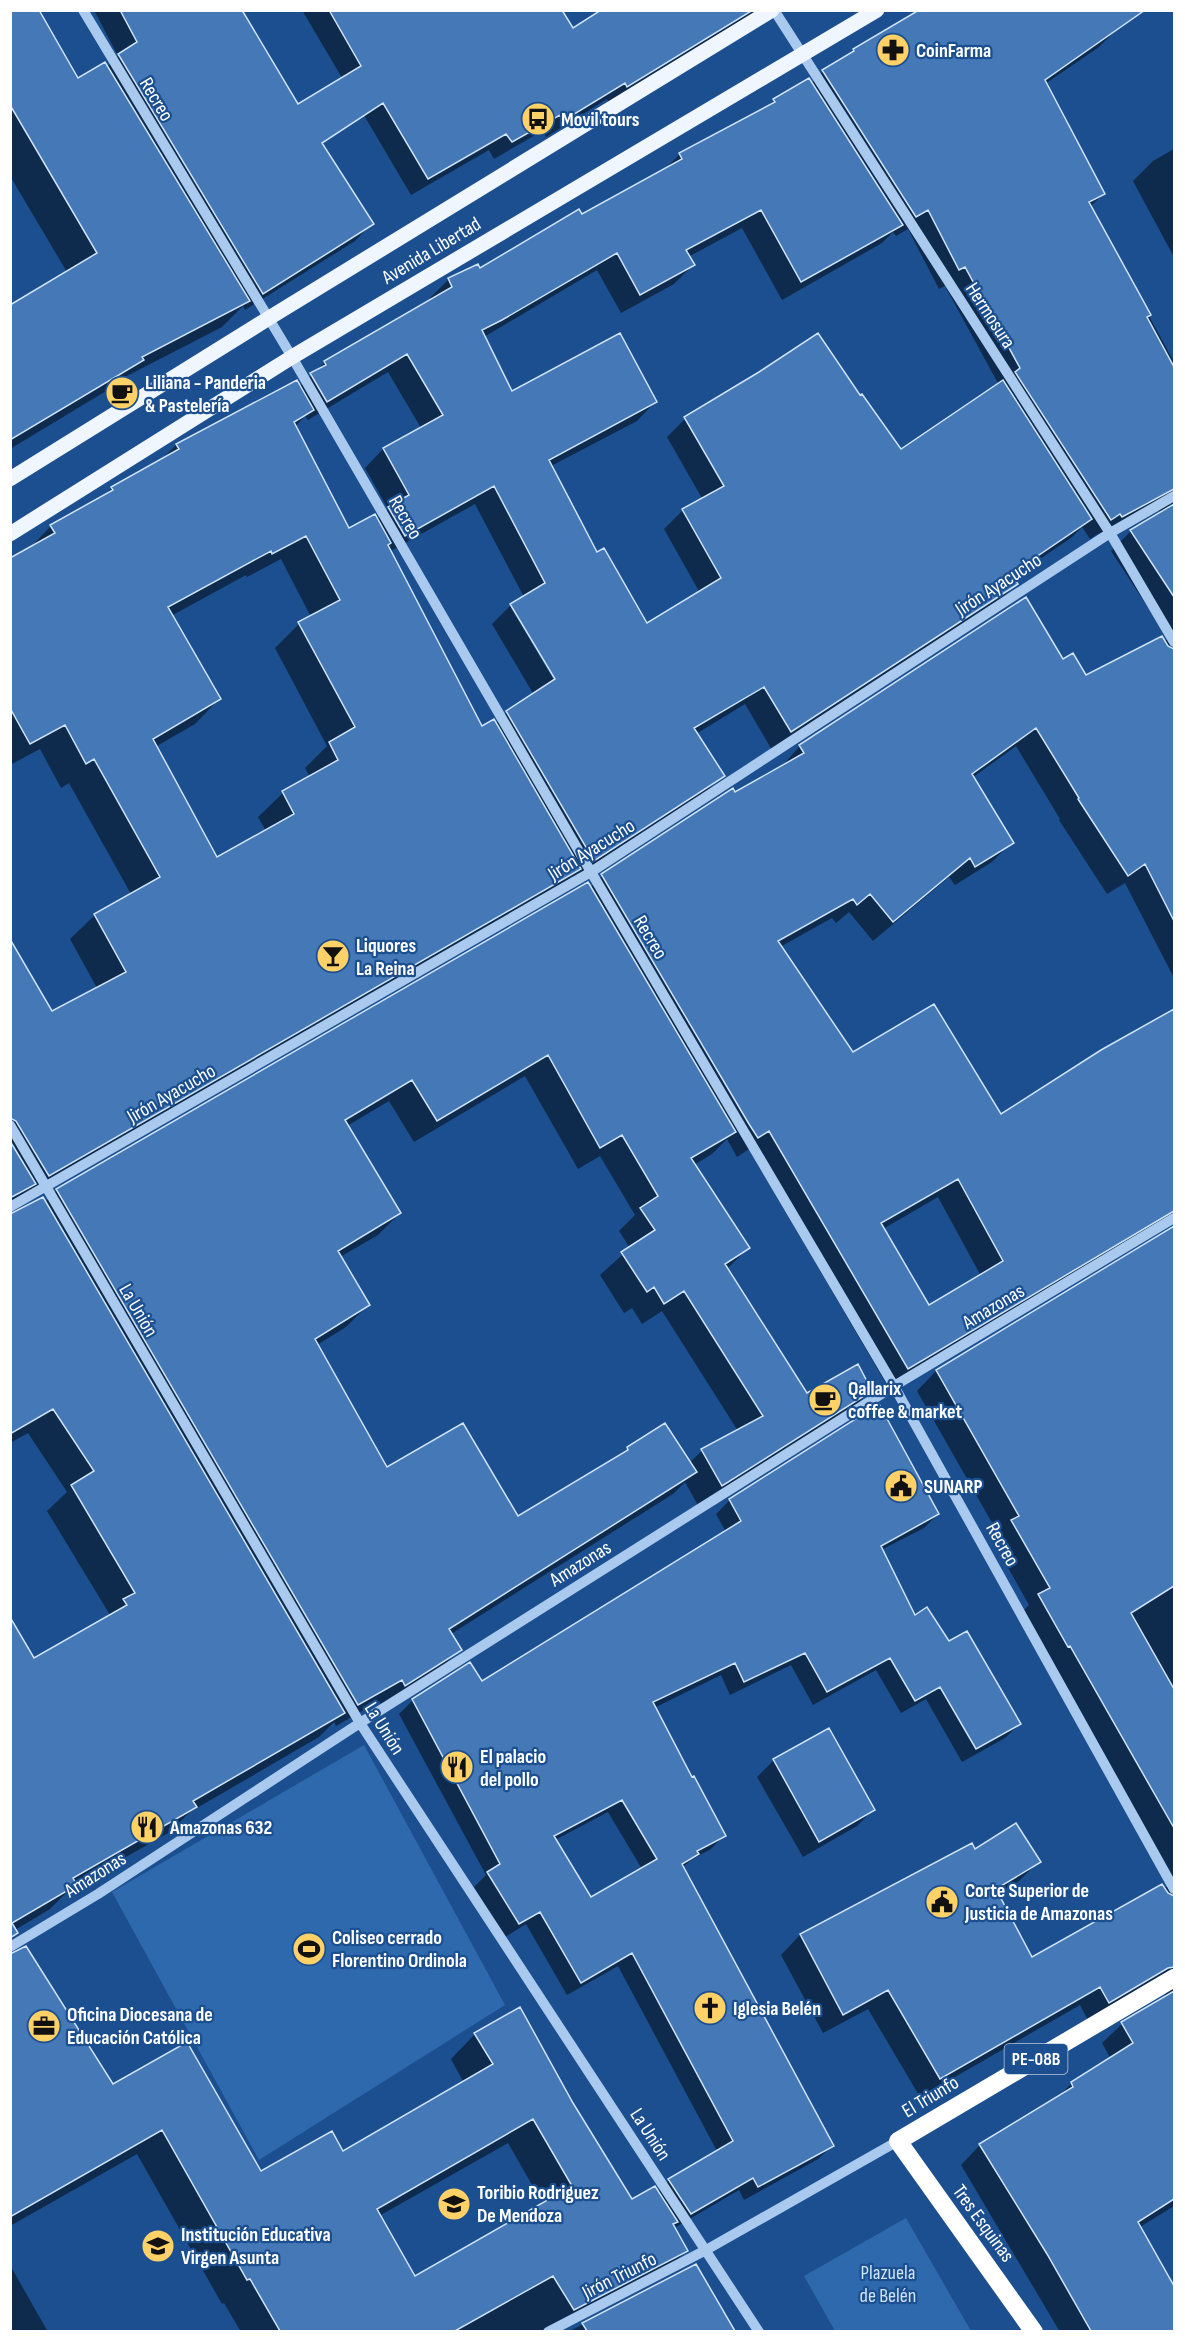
<svg xmlns="http://www.w3.org/2000/svg" width="1185" height="2342" font-family="'Sofia Sans Condensed',sans-serif">
<style>
.green{fill:#2e69ad}
.shadow{fill:#0007;fill-rule:evenodd}
.building{fill:#4478b7;stroke:#cfe3fa;stroke-width:1.5;fill-rule:evenodd}
.lines{fill:none;stroke-linecap:round;stroke-linejoin:round}
.minor{stroke:#a9c9ee;stroke-width:10}
.major{stroke:#f0f6ff;stroke-width:15}
.highway{stroke:#fff;stroke-width:18}
.labels{text-anchor:middle;stroke-width:4.5;stroke-linejoin:round;paint-order:stroke}
.shield{fill:#1b4f8f;stroke:#bbcadd;stroke-width:1.5}
.shield-label{font-size:18px;font-weight:bold;fill:#fff}
.poi-label{font-size:20px;font-weight:bold;fill:#fff;stroke:#1b4f8f;text-anchor:start}
.street-label{font-size:20px;fill:#fff;stroke:#1b4f8f}
.park-label{font-size:20px;fill:#cfe3fa;stroke:#1b4f8f}
</style>
<rect width="100%" height="100%" fill="#1b4f8f"/>
<path class="green" d="M364,1745L505,2005L259,2160L112,1892Z
M906,2218L971,2331H835L804,2276Z"/>
<path class="shadow" d="M10,10L78,80L107,67L118,56L94,10H241L298,107L329,136L321,145L372,223L355,241L245,310L243,306L222,327L123,378L116,385L10,449V307L67,272L10,176Z
M302,10H560L572,30L604,10H755L745,20L609,103L607,99L546,137L542,131L494,159L489,150L411,195Z
M1119,27L1099,47L1045,84L1103,194L1090,207L1174,362V978L1125,883L1107,894L1059,820L1060,819L1016,746L972,778L1012,842L992,862L955,885L949,877L873,941L849,912L836,923L832,918L780,947L853,1054L1000,1116L1102,1051L1174,1011V1203L1172,1204L1174,1213L888,1387L749,1149L737,1157L727,1139L712,1154L694,1165L748,1248L727,1269L806,1395L870,1391L848,1413L699,1507L685,1482L673,1494L451,1634L460,1649L438,1671L383,1707L379,1701L336,1726L334,1722L319,1737L190,1812L170,1832L71,1888L50,1909L15,1930L17,1933L10,1939V1620L34,1660L110,1615L47,1511L67,1492L28,1433L10,1443V1215L45,1202L57,1190L590,888L602,876L781,767L800,746L1062,661L1086,677L1164,642L1168,638L1111,551L1131,531L1161,514V512L1154,508L1101,536L1099,533L1090,539L1082,527L1071,538L1012,578L1016,584L997,603L772,750L745,704L696,734L723,775L704,794L574,879L572,876L554,894L10,1207V953L51,1013L97,988L70,939L95,915L131,894L69,783L61,788L40,749L10,765V560L28,550L51,526L101,499L112,488L160,461L176,445L296,382L299,387L325,362L431,300L430,298L449,279L479,270L663,171L680,154L764,110L774,100L811,84L823,71L845,58L854,50ZM742,228L782,300L882,243L893,232L896,236L908,229L939,289L945,286L999,385L901,451L860,397L760,373L685,419L667,437L703,500L683,510L664,529L700,593L647,625L597,554L551,466L637,421L655,402L511,393L484,337L597,270L621,313L674,284L693,265L688,257ZM388,372L421,428L383,449L365,468L388,509L376,520L349,530L295,427L305,416L308,420ZM475,504L524,597L511,605L492,624L534,695L507,712L495,724L482,728L389,552ZM281,559L311,617L299,624L275,648L327,746L305,768L310,777L283,793L258,817L266,831L216,859L155,747L195,724L219,699L171,616L246,575L247,577ZM511,608H514L560,685L558,687ZM525,1076L578,1169L600,1156L635,1215L619,1231L630,1248L600,1275L624,1313L632,1308L642,1324L662,1311L738,1431L702,1451L689,1463L628,1449L620,1456L517,1519L387,1469L317,1345L346,1327L368,1305L340,1257L378,1235L400,1213L347,1126L389,1101L414,1142ZM938,1197L981,1276L929,1307L883,1229Z
M1174,149V257L1133,181L1153,161Z
M1174,1227V1517L1167,1521L1174,1533V2206L1140,2227L1174,2289V2332H1060L961,2165L980,2145L1056,2099L1072,2083L1111,2059L1102,2043L1122,2024L1166,1998L1164,1991L1089,2022L1080,2005L920,2097L868,2009L823,2033L781,1955L800,1935L971,1845L974,1851L1039,1861L1019,1881L997,1894L1032,1959L1168,1886L1019,1615L1029,1605L993,1541L999,1535L917,1391L936,1371Z
M730,1500L938,1514L924,1528L881,1550L914,1617L949,1643L1019,1724L1005,1738L962,1762L926,1699L901,1713L876,1670L813,1705L791,1665L730,1695L721,1675L654,1708L691,1779L724,1835L711,1849L691,1860L683,1867L832,2146L818,2159L744,2200L739,2190L676,2227L674,2223L672,2225L687,2250L662,2275L553,2332H241L224,2303L222,2304L137,2154L10,2226V1956L113,2086L260,2173L343,2153L464,2083L451,2059L475,2034L572,2103L632,2202L657,2192L669,2180L717,2151L618,1966L567,1995L526,1924L505,1937L474,1887L486,1875L399,1714L413,1700L481,1683L726,1532L716,1514ZM608,1812L642,1869L590,1899L555,1840ZM508,2143L543,2204L414,2278L379,2216Z
M828,1730L873,1810L857,1826L803,1857L757,1777L774,1760Z
M10,2265L48,2332H10Z
M695,2266L732,2332H568Z"/>
<path class="building" d="M10,10H39L78,78L105,62L250,301L142,357L144,360L10,440V305L97,253L10,105Z
M120,10H242L298,104L361,66L329,10H562L573,28L601,10H753L627,87L625,83L563,121L560,115L512,142L506,134L428,179L383,103L322,143L374,224L263,294L118,54L137,42Z
M919,10H1145L1045,80L1105,194L1089,202L1151,315L1147,317L1174,367V489L1122,517L1120,514L1111,520L1015,372L1020,368L965,267L959,270L928,210L916,217L822,70L854,51L853,49Z
M809,78L903,225L801,282L761,210L686,250L695,265L640,295L617,253L502,320L482,330L512,391L620,333L657,402L549,460L597,552L604,548L647,623L721,578L682,509L724,486L684,417L759,372L818,333L860,395L862,394L901,449L1003,380L1092,519L1011,574L1018,584L791,732L764,687L694,728L725,776L594,861L506,711L555,679L510,604L545,583L494,486L405,536L388,507L409,495L383,448L443,415L407,354L327,402L310,373L326,365L324,361L452,287L448,278L478,264L480,268L579,209L582,214L682,159L679,153L775,102L773,99Z
M297,380L314,410L294,422L349,528L375,514L391,543L388,545L482,726L494,719L581,869L49,1176L16,1121L10,1118V939L52,1011L126,972L94,914L160,877L94,759L86,764L65,725L30,744L10,708V558L55,533L50,525L113,490L111,487L179,449L176,444ZM306,536L340,600L298,622L355,727L329,742L338,760L282,791L294,814L217,857L153,739L221,699L168,607L271,551L272,554Z
M1174,504V597L1130,530Z
M1026,597L1063,659L1073,653L1086,675L1162,636L1168,646L1174,649V921L1145,864L1128,876L1078,799L1079,798L1036,728L972,774L1014,843L975,867L970,858L893,922L870,894L857,905L853,899L778,941L853,1052L934,1004L1001,1114L1101,1050L1174,1009V1211L908,1369L769,1131L758,1138L749,1124L601,874L733,788L735,792L804,753L799,745ZM958,1179L1003,1261L929,1305L881,1223Z
M588,882L736,1132L691,1158L750,1248L725,1264L807,1393L858,1364L872,1391L722,1486L701,1449L763,1416L684,1291L664,1304L654,1287L647,1292L621,1252L655,1230L640,1208L658,1196L622,1135L600,1148L548,1055L437,1121L412,1080L345,1120L401,1213L338,1251L370,1305L315,1339L387,1467L463,1423L518,1516L628,1450L627,1447L665,1423L697,1472L449,1629L462,1650L405,1686L402,1680L358,1705L56,1189Z
M10,1141L36,1184L10,1198Z
M43,1197L345,1713L193,1801L197,1807L73,1878L77,1885L12,1923L18,1933L10,1938V1617L34,1658L127,1605L123,1599L135,1593L71,1485L94,1471L53,1409L10,1434V1214Z
M1174,1226V1586L1131,1613L1174,1689V1828L1070,1646L1068,1647L1038,1594L1050,1588L1011,1520L1019,1516L936,1370Z
M879,1404L939,1514L881,1546L915,1615L927,1607L949,1641L967,1631L1021,1724L976,1749L940,1687L915,1701L890,1658L827,1692L805,1653L744,1682L735,1663L653,1702L692,1777L694,1776L726,1836L697,1851L699,1854L682,1864L834,2146L758,2187L753,2178L691,2214L668,2179L733,2141L632,1953L581,1983L540,1912L519,1924L487,1872L500,1864L412,1699L470,1662L482,1681L741,1521L729,1499ZM622,1800L657,1859L591,1897L554,1836Z
M829,1728L875,1810L819,1842L773,1759Z
M1016,1823L1041,1862L996,1889L1032,1957L1162,1884L1168,1893L1174,1896V1967L1168,1968L1109,2003L1100,1987L940,2079L888,1990L843,2015L800,1934L972,1843L975,1849Z
M26,1946L113,2084L187,2042L261,2171L332,2131L343,2151L493,2064L474,2033L520,2007L573,2103L632,2199L655,2186L678,2222L673,2224L688,2251L574,2310L553,2276L455,2331H280L250,2279L247,2280L162,2130L10,2217V1954ZM533,2119L572,2186L415,2276L377,2209Z
M1174,1991V2199L1138,2222L1174,2286V2331H1091L1047,2254L979,2144L1073,2087L1071,2082L1133,2043L1121,2022Z
M696,2264L735,2331H587L582,2323Z"/>
<g class="lines">
<path class="minor" d="M83,10L292,357L591,872L894,1386L1174,1889
M774,10L1110,533L1174,642
M10,1125L360,1723L759,2332
M10,1207L591,872L1110,533L1174,496
M10,1947L98,1894L360,1723L894,1386L1174,1218
M548,2332L706,2250L898,2141"/>
<path class="major" d="M10,479L269,318L772,10
M10,534L292,357L877,10"/>
<path class="highway" d="M1034,2332L898,2141L1174,1978"/>
</g>
<defs>
<symbol id="pharmacy-disc" viewBox="-11 -11 22 22"><circle r="9.5" fill="#ffd166" stroke="#1b4f8f"/><path d="M-2-6h4v4h4v4h-4v4h-4v-4h-4v-4h4Z" fill="#111"/></symbol>
<symbol id="bus-disc" viewBox="-11 -11 22 22"><circle r="9.5" fill="#ffd166" stroke="#1b4f8f"/><path d="M-5-6H5V4H4V6H2V4H-2V6H-4V4H-5ZM-3.5-4V0h7V-4ZM-3.5 1.2v1.5H-2V1.2ZM2 1.2v1.5H3.5V1.2Z" fill="#111"/></symbol>
<symbol id="cafe-disc" viewBox="-11 -11 22 22"><circle r="9.5" fill="#ffd166" stroke="#1b4f8f"/><path d="M-5.5-4.5H6V0H3Q3 3.5 0 3.5H-2.5Q-5.5 3.5-5.5 0ZM3-3.2v2h1.7v-2ZM-6 4.5H4V6H-6Z" fill="#111"/></symbol>
<symbol id="bar-disc" viewBox="-11 -11 22 22"><circle r="9.5" fill="#ffd166" stroke="#1b4f8f"/><path d="M-6-5H6L.8 .8V4.5H3.5V6h-7V4.5H-.8V.8Z" fill="#111"/></symbol>
<symbol id="civic-disc" viewBox="-11 -11 22 22"><circle r="9.5" fill="#ffd166" stroke="#1b4f8f"/><path d="M-.6-6.5H3V-4.5H.6V-3L4-1V1h2V6H-6V1h2V-1L-.6-3ZM-1.2 2.5V6h2.4V2.5Z" fill="#111"/></symbol>
<symbol id="restaurant-disc" viewBox="-11 -11 22 22"><circle r="9.5" fill="#ffd166" stroke="#1b4f8f"/><path d="M-5-6h1v4h1v-4h1v4h1v-4h1v5L-1.5 .5V6h-2V.5L-5-1ZM5-6V6H3V1.5H1.5Q1.5-4 5-6Z" fill="#111"/></symbol>
<symbol id="stadium-disc" viewBox="-11 -11 22 22"><circle r="9.5" fill="#ffd166" stroke="#1b4f8f"/><path d="M0-5a6.5 5 0 1 0 0 10a6.5 5 0 1 0 0-10ZM-3.5-1.8h7v3.6h-7Z" fill="#111"/></symbol>
<symbol id="church-disc" viewBox="-11 -11 22 22"><circle r="9.5" fill="#ffd166" stroke="#1b4f8f"/><path d="M-1.2-6h2.4v3.5h3.3v2.4h-3.3V6h-2.4V-.1h-3.3v-2.4h3.3Z" fill="#111"/></symbol>
<symbol id="office-disc" viewBox="-11 -11 22 22"><circle r="9.5" fill="#ffd166" stroke="#1b4f8f"/><path d="M-6-3h4V-5.5h4V-3h4V5H-6ZM-1-4.5V-3h2v-1.5ZM-6 0V1H6V0Z" fill="#111"/></symbol>
<symbol id="university-disc" viewBox="-11 -11 22 22"><circle r="9.5" fill="#ffd166" stroke="#1b4f8f"/><path d="M0-5L7-2L0 1L-7-2ZM-4 1L0 2.5L4 1V4Q0 6-4 4Z" fill="#111"/></symbol>
<symbol id="school-disc" viewBox="-11 -11 22 22"><circle r="9.5" fill="#ffd166" stroke="#1b4f8f"/><path d="M0-5L7-2L0 1L-7-2ZM-4 1L0 2.5L4 1V4Q0 6-4 4Z" fill="#111"/></symbol>
</defs>
<g fill-rule="evenodd">
<use href="#pharmacy-disc" x="874" y="31" width="38" height="38"/>
<use href="#bus-disc" x="519" y="100" width="38" height="38"/>
<use href="#cafe-disc" x="103" y="374" width="38" height="38"/>
<use href="#bar-disc" x="314" y="937" width="38" height="38"/>
<use href="#cafe-disc" x="806" y="1381" width="38" height="38"/>
<use href="#civic-disc" x="882" y="1467" width="38" height="38"/>
<use href="#restaurant-disc" x="438" y="1748" width="38" height="38"/>
<use href="#restaurant-disc" x="128" y="1808" width="38" height="38"/>
<use href="#civic-disc" x="923" y="1883" width="38" height="38"/>
<use href="#stadium-disc" x="290" y="1930" width="38" height="38"/>
<use href="#church-disc" x="691" y="1989" width="38" height="38"/>
<use href="#office-disc" x="25" y="2007" width="38" height="38"/>
<use href="#university-disc" x="435" y="2185" width="38" height="38"/>
<use href="#school-disc" x="139" y="2227" width="38" height="38"/>
</g>
<g class="labels">
<rect class="shield" x="1004.5" y="2044" width="63" height="30" rx="4.5"/>
<g class="shield-label">
<text x="1036" y="2065">PE-08B</text>
</g>
<g class="poi-label">
<text x="916" y="57">CoinFarma</text>
<text x="561" y="126">Movil tours</text>
<text x="145" y="389">Liliana - Panderia<tspan x="145" dy="23">&amp; Pastelería</tspan></text>
<text x="356" y="952">Liquores<tspan x="356" dy="23">La Reina</tspan></text>
<text x="848" y="1395">Qallarix<tspan x="848" dy="23">coffee &amp; market</tspan></text>
<text x="924" y="1493">SUNARP</text>
<text x="480" y="1763">El palacio<tspan x="480" dy="23">del pollo</tspan></text>
<text x="170" y="1834">Amazonas 632</text>
<text x="965" y="1897">Corte Superior de<tspan x="965" dy="23">Justicia de Amazonas</tspan></text>
<text x="332" y="1944">Coliseo cerrado<tspan x="332" dy="23">Florentino Ordinola</tspan></text>
<text x="733" y="2015">Iglesia Belén</text>
<text x="67" y="2021">Oficina Diocesana de<tspan x="67" dy="23">Educación Católica</tspan></text>
<text x="477" y="2199">Toribio Rodriguez<tspan x="477" dy="23">De Mendoza</tspan></text>
<text x="181" y="2241">Institución Educativa<tspan x="181" dy="23">Virgen Asunta</tspan></text>
</g>
<g class="street-label">
<text transform="translate(157 99) rotate(59)" y="7">Recreo</text>
<text transform="translate(431 250) rotate(-31)" y="7">Avenida Libertad</text>
<text transform="translate(991 315) rotate(57)" y="7">Hermosura</text>
<text transform="translate(406 517) rotate(60)" y="7">Recreo</text>
<text transform="translate(998 584) rotate(-33)" y="7">Jirón Ayacucho</text>
<text transform="translate(591 849) rotate(-32)" y="7">Jirón Ayacucho</text>
<text transform="translate(651 937) rotate(59)" y="7">Recreo</text>
<text transform="translate(171 1093) rotate(-30)" y="7">Jirón Ayacucho</text>
<text transform="translate(993 1306) rotate(-31)" y="7">Amazonas</text>
<text transform="translate(139 1310) rotate(60)" y="7">La Unión</text>
<text transform="translate(1003 1544) rotate(61)" y="7">Recreo</text>
<text transform="translate(580 1563) rotate(-32)" y="7">Amazonas</text>
<text transform="translate(385 1728) rotate(58)" y="7">La Unión</text>
<text transform="translate(95 1874) rotate(-32)" y="7">Amazonas</text>
<text transform="translate(930 2096) rotate(-31)" y="7">El Triunfo</text>
<text transform="translate(651 2134) rotate(57)" y="7">La Unión</text>
<text transform="translate(984 2223) rotate(54)" y="7">Tres Esquinas</text>
<text transform="translate(619 2275) rotate(-27)" y="7">Jirón Triunfo</text>
</g>
<g class="park-label">
<text x="888" y="2279">Plazuela<tspan x="888" dy="23">de Belén</tspan></text>
</g>
</g>
<rect width="1185" height="2342" fill="none" stroke="#ffffff" stroke-width="24"/>
</svg>
